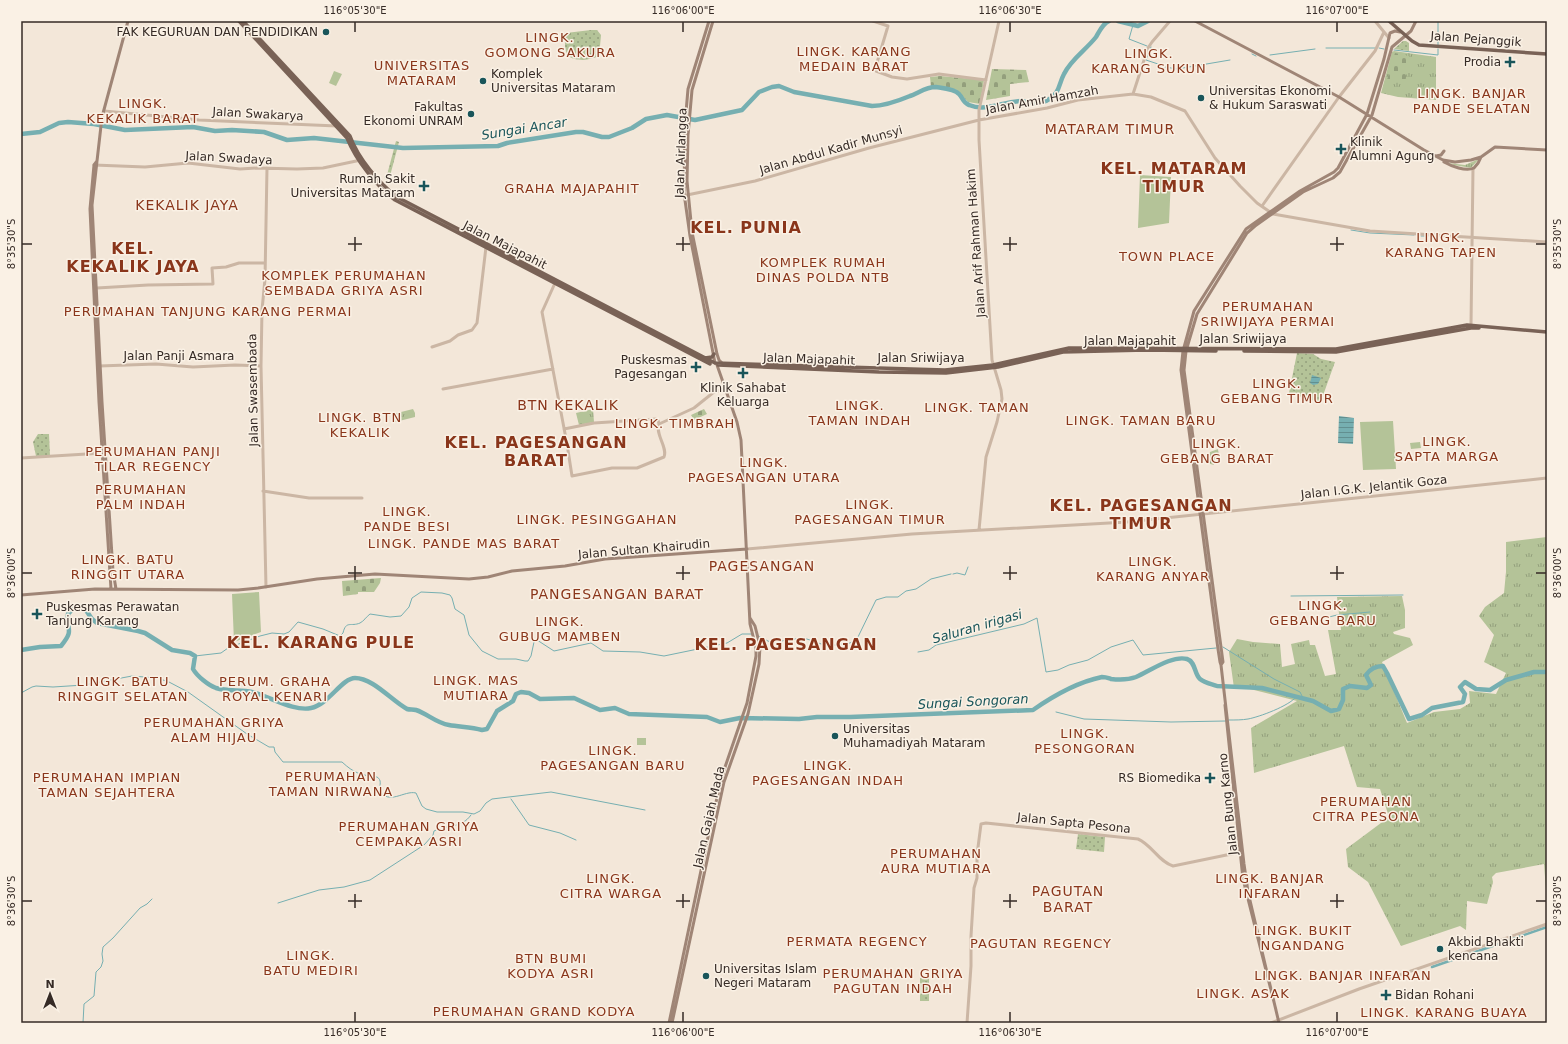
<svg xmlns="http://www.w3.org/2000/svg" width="1568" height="1044" font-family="'DejaVu Sans',sans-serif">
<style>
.grass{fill:url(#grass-tufts)}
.cemetery{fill:url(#cemetery-stones)}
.park{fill:url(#park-dots)}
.garden{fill:#b4c398}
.water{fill:url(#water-rules)}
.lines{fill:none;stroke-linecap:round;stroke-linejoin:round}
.stream{stroke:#76afb1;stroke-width:1}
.canal{stroke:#76afb1;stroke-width:2.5}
.river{stroke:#76afb1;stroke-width:4.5}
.tertiary{stroke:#cbb6a4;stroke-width:3}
.secondary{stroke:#9f8576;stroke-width:3}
.primary{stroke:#796256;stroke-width:3.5}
.ticks{fill:none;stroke:#362b26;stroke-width:1.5}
.poi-dot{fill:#19555a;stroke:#faf1e5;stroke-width:1.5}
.labels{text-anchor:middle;stroke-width:3;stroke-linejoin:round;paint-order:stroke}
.poi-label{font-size:12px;fill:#362b26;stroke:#faf1e5;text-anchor:start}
.street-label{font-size:12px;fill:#362b26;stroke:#faf1e5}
.neighbourhood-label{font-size:13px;letter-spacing:1px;fill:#8a361b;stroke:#faf1e5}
.water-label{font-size:13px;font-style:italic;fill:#19555a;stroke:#faf1e5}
.quarter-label{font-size:14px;letter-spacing:1px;fill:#8a361b;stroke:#faf1e5}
.district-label{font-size:16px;font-weight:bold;letter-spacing:1px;fill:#8a361b;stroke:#faf1e5}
.neatline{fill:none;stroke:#362b26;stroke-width:1.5}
.ticks-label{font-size:10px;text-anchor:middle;fill:#362b26}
</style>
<defs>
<pattern id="grass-tufts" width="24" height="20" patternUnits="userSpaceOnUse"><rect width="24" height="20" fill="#b4c398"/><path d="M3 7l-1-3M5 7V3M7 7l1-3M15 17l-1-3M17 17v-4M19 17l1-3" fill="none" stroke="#939f7c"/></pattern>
<pattern id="cemetery-stones" width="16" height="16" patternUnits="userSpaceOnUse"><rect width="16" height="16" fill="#b4c398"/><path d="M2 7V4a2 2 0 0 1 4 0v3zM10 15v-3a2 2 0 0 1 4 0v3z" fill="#939f7c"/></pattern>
<pattern id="park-dots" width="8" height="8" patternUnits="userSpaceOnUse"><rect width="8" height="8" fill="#b4c398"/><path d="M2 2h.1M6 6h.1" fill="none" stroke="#939f7c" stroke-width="1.8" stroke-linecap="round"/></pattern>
<pattern id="water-rules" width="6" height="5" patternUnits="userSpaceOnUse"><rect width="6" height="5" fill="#76afb1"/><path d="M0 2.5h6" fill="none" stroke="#628f90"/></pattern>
</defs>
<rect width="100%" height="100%" fill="#f3e7d9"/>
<path class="grass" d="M1394,51L1436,57V100L1398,97L1381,93L1392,52Z
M1479,159L1471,168L1454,165L1448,163L1465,165Z
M413,409L415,413V417L395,422L392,421V416L393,414Z
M593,409L594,422L579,425L576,413Z
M1547,537V903L1544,864L1496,873L1492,877L1493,882L1487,904L1467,901L1466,930L1460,926L1401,946L1368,882L1348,867L1346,849L1389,817L1380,789L1357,787L1344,746L1254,773L1251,728L1297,701L1250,689L1234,688L1229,652L1237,639L1253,642L1280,644L1282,667L1295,664L1291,644L1309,640L1310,645H1315L1325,676L1336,674L1328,630H1341L1337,597L1402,596L1405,610V628L1393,632L1394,634L1410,638L1413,645L1382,662L1407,723L1434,712L1460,709L1470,703L1469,691L1496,694L1506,673L1484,662L1494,635L1479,616L1485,607L1504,593L1506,572V542Z"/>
<path class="cemetery" d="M1395,53L1409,56L1405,84L1387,80Z
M992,69L1026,70L1029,82L1010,84V96L986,100Z
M940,76L984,80L980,104L968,102L957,90L938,86L931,87L930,77Z
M704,409L707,414L694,420L691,415Z
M1218,449L1219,459L1213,460L1214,465L1207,463L1210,452Z
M381,578L380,583L374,592H358V594L343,596L342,581Z"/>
<path class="park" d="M591,30H597L601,35L599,57C593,57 589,60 583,60C563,60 564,48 566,33Z
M1403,41H1406L1409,43V51L1394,49Z
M396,141L399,142L390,176L391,179L387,181L384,177L387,175Z
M1297,353L1313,354L1321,359L1335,362L1321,401L1318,402L1289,393Z
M38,434H49L50,456H36L33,442Z
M1078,834L1105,837L1104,852L1076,849Z
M920,978H929V1001H920Z
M729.5 983a4.5 4.5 0 1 1 9 0a4.5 4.5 0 1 1-9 0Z"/>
<path class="garden" d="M334,71L342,74L336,86L329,83Z
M1140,175L1171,177L1169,223L1138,228Z
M1393,421L1396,469L1363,470L1360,422Z
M1420,442L1421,448L1411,449L1410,443Z
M259,592L261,632L234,642L232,594Z
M637,738H646V745H637Z"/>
<path class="water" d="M1312,375L1321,378L1318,384L1313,385L1310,383Z
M1339,416L1354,418L1353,444L1338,443Z"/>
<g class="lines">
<path class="stream" d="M1438,21V45
M1133,25L1129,39L1147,46
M1151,47L1146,60L1161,65
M1326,48H1375
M1379,48L1384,49
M1394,50L1438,55V49
M1252,54L1256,56
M1270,55L1315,49
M1165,67L1177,69L1230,60
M1351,230L1370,233L1414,235
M1421,236H1428
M953,574L957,573L965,575L968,567
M1291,596L1403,595
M1329,617L1337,615L1370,612
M758,636L770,642H776L787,640L804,638L827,646L850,643L857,639L876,600L886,597H898L906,591L916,589L931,579L951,574
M1223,647L1274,679L1300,692L1303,698
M918,652L929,650L936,645L1024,624L1037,618L1046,672L1058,670L1069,665L1088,660L1111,647L1133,640L1143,655L1216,648
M195,656L221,653L228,648L260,636L272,633L284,634L289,632L298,622L323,629L340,636L343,633C346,620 351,627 360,623C364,621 366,617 370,614L390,617L401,616L409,607L412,598L421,592L442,593L450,595L452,598L455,609L464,615L469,635L482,651L498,659H516L525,661H528L531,656L534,642L537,640L554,651L591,643L603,651L640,652L664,656L727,643L742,634H751
M21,693L32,687L36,686L53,687L84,685L132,676L157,678L169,682L188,692L247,734L269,747H274L275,752L283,762H342C354,773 360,775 377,777C382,780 380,785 379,790C389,806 404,790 416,793L422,806L426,809L437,812H463L474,814L480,811L486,803L492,799L551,792L645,810
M1056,712L1084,719L1171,722L1226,721
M1229,720C1236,720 1242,720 1248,719C1259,717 1289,706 1296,697
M511,799L529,825L560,833L576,840
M278,903L319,890L344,887L370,880L424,845L433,835L434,831C448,824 461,829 471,815
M83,1023L84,1004L94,996L96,972L101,967L103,961L102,954L103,947L113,938L140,908L147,904L152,899"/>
<path class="canal" d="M1432,967L1547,927"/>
<path class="river" d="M1118,21L1138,26L1148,21
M21,134L40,132L59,123L68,122L94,124L125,130L193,127L215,131L232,130L264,132L287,140L314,138L403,148L498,146L507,143L576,132H583L602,137H609L632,128L646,119L667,115L695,120L742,110L759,92L772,87L779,86L794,92L872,106C885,106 898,101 910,96C919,93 925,87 936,87C942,88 955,89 959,94C963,98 963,103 969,105C986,112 1002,102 1020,101C1029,101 1037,107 1046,101C1061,93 1058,85 1064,74C1071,59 1086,50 1096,37C1099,32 1103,23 1109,21
M21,650L40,647L61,646C75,629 66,631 68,614L75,607L83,606L92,619L97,623L138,631L145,633L172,650L190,653L195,656L193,669C197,676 208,685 216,688C228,692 241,689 252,692C269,696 294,712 311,708C328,705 342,678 355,678C373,678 392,701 407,709C410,710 413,709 416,710C428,714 436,723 449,725C460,727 471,727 482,730L487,729L497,711L513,701L516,694L521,692L529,693L540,699L574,698L600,710L615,708L629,714L707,717L720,722L740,718L799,719L817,717H850L1033,710C1053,696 1078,682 1102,677C1106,677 1108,678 1111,679C1119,680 1128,680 1136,677C1150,671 1172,655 1187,659C1196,662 1194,674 1200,679C1205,683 1212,684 1217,686L1262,688L1313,701L1331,711L1339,709L1343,700V689L1350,686L1367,688L1371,685L1366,675C1370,669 1375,666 1383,666L1387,673L1409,719L1422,715L1432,708L1463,702L1465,694L1460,687L1465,682L1476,689L1490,690L1506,680L1534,672H1547"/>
<path class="tertiary" d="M873,21L888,26L876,66V71L892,77L907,79L939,74L986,80
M1375,21L1389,38
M1133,94L1148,48L1152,42L1170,21
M104,111L199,120L337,126
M94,165L145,167L188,163L240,169L258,168L297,169L323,168L361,160
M687,195L755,181L869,148L979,120L1047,108L1078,100L1133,94L1151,97L1185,111L1215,158L1240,186L1257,203L1273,214L1370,231L1547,242
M1262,206L1339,97L1375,51L1384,32
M555,283L542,312L567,444L572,476L612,468H637L664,457C668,447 655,435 659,424L694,408L714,392L726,389
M97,288L148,285L213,284L212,268L226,267L239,263H265
M1471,326L1473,168
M432,347L450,341L458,335L472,330L477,323L486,247
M99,366L156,364L193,367L235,365L261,366
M443,389L553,369
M564,429L594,423L656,419L658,420L659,424
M21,458L103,453
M263,491L309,498H362
M979,530L986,457L997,422L1002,399L1001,390L992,360L979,140V110L999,21
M747,549L912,534L1127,522L1547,478
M266,587L261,366L262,310L265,279L267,168
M967,1023L971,966V936L974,888L977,878V855L981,824L986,823L1138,839C1152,845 1159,862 1173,866L1241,852
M1271,1023L1359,989L1547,924"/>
<path class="secondary" d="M709,21L688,89L685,124L684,193L690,236L715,363
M713,21L692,90L688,135L687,181L692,232L717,354L719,360L722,363
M1195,21L1339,97L1424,150L1443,160L1455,162L1471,160L1481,157L1495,147L1547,150
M1436,156L1441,155L1444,151
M97,161L94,165L90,209L99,402L111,589
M1444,162C1451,166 1466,172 1474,168C1477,165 1480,160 1481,157
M116,589L113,571L102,402L92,205L102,117L128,21
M21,595L95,589L238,590L258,588L317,579L375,574L469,579L488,577L512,571L565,566L605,559L747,549
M1221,665L1220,662L1218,649L1181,370L1183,351L1194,311L1246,229L1300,191L1334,172L1338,168L1367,114L1384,59L1390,33L1395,31L1400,32
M1225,705L1243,879L1276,1010
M669,1023L712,818L724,770L747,703L756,656V648L750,624L741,440L737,422L717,365
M672,1023L724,782L748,714L759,664L760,646L755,626L750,618
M1279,1023L1248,892L1244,864L1221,665L1223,662L1184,370L1186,351L1197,314L1247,233L1255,226L1303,192L1333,178L1340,172L1372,115L1392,47L1411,31L1416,21"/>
<path class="primary" d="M239,21L347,138C356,160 376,186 395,200L710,364
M243,21L350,136C358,158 379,183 397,197L715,363L945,370L993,365L1069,348L1336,349L1467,325L1547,332
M1389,21L1412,41L1419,45L1547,54
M1244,351L1336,352L1471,328H1479
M705,358L712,357L714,354
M718,365L879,372L946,373L998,367L1063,352L1146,350L1216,351"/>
</g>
<path class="ticks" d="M355,22V32M683,22V32M1010,22V32M1337,22V32M355,237V251M683,237V251M1010,237V251M1337,237V251M22,244H32M348,244H362M676,244H690M1003,244H1017M1330,244H1344M1536,244H1546M355,566V580M683,566V580M1010,566V580M1337,566V580M22,573H32M348,573H362M676,573H690M1003,573H1017M1330,573H1344M1536,573H1546M355,894V908M683,894V908M1010,894V908M1337,894V908M22,901H32M348,901H362M676,901H690M1003,901H1017M1330,901H1344M1536,901H1546M355,1012V1022M683,1012V1022M1010,1012V1022M1337,1012V1022"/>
<g class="poi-dot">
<circle cx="326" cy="32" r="4"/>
<path d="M1508 56h4v4h4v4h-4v4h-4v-4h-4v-4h4z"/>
<circle cx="483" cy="81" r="4"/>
<circle cx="1201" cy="98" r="4"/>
<circle cx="471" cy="114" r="4"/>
<path d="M1339 143h4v4h4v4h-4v4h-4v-4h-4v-4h4z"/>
<path d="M422 180h4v4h4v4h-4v4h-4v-4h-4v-4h4z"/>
<path d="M694 361h4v4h4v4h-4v4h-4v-4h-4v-4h4z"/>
<path d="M741 367h4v4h4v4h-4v4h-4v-4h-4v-4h4z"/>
<path d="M35 608h4v4h4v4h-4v4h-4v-4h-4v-4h4z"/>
<circle cx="835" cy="736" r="4"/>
<path d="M1208 772h4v4h4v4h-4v4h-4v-4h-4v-4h4z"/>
<circle cx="1440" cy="949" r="4"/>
<circle cx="706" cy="976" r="4"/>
<path d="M1384 989h4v4h4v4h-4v4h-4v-4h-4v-4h4z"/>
</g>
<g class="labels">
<g class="poi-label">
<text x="318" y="36" text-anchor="end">FAK KEGURUAN DAN PENDIDIKAN</text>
<text x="1501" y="66" text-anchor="end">Prodia</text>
<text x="491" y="78">Komplek<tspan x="491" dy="14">Universitas Mataram</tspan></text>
<text x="1209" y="95">Universitas Ekonomi<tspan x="1209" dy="14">&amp; Hukum Saraswati</tspan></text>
<text x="463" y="111" text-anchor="end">Fakultas<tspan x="463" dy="14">Ekonomi UNRAM</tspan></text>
<text x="1350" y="146">Klinik<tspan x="1350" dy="14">Alumni Agung</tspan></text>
<text x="415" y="183" text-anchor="end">Rumah Sakit<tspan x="415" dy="14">Universitas Mataram</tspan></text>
<text x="687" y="364" text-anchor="end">Puskesmas<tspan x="687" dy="14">Pagesangan</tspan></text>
<text x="743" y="392" text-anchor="middle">Klinik Sahabat<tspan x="743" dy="14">Keluarga</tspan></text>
<text x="46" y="611">Puskesmas Perawatan<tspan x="46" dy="14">Tanjung Karang</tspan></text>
<text x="843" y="733">Universitas<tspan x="843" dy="14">Muhamadiyah Mataram</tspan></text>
<text x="1201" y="782" text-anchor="end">RS Biomedika</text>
<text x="1448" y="946">Akbid Bhakti<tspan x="1448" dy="14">kencana</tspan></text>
<text x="714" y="973">Universitas Islam<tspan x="714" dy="14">Negeri Mataram</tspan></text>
<text x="1395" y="999">Bidan Rohani</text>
</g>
<g class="street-label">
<text transform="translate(1476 39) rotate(4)" y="4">Jalan Pejanggik</text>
<text transform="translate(1042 100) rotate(-10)" y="4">Jalan Amir Hamzah</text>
<text transform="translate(258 114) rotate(3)" y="4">Jalan Swakarya</text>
<text transform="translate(831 150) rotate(-16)" y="4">Jalan Abdul Kadir Munsyi</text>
<text transform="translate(681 153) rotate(-88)" y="4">Jalan Airlangga</text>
<text transform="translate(229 158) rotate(3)" y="4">Jalan Swadaya</text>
<text transform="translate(976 243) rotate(-94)" y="4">Jalan Arif Rahman Hakim</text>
<text transform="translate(505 245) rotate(27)" y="4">Jalan Majapahit</text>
<text x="1243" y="343">Jalan Sriwijaya</text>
<text x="1130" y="345">Jalan Majapahit</text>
<text x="179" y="360">Jalan Panji Asmara</text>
<text x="921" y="362">Jalan Sriwijaya</text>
<text transform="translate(809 359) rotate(2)" y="4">Jalan Majapahit</text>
<text transform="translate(253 390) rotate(-91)" y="4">Jalan Swasembada</text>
<text transform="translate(1374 487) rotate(-6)" y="4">Jalan I.G.K. Jelantik Goza</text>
<text transform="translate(644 549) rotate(-5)" y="4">Jalan Sultan Khairudin</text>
<text transform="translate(1228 804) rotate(-96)" y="4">Jalan Bung Karno</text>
<text transform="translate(709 817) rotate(-77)" y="4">Jalan Gajah Mada</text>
<text transform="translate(1074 823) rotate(6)" y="4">Jalan Sapta Pesona</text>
</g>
<g class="neighbourhood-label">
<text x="550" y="42">LINGK.<tspan x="550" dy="15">GOMONG SAKURA</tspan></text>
<text x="854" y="56">LINGK. KARANG<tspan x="854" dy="15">MEDAIN BARAT</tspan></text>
<text x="1149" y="58">LINGK.<tspan x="1149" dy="15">KARANG SUKUN</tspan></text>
<text x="422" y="70">UNIVERSITAS<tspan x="422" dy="15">MATARAM</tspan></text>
<text x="1472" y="98">LINGK. BANJAR<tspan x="1472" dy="15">PANDE SELATAN</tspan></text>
<text x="143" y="108">LINGK.<tspan x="143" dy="15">KEKALIK BARAT</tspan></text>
<text x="572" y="193">GRAHA MAJAPAHIT</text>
<text x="1441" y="242">LINGK.<tspan x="1441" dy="15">KARANG TAPEN</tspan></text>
<text x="1167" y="261">TOWN PLACE</text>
<text x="823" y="267">KOMPLEK RUMAH<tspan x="823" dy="15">DINAS POLDA NTB</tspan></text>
<text x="344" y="280">KOMPLEK PERUMAHAN<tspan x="344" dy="15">SEMBADA GRIYA ASRI</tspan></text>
<text x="1268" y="311">PERUMAHAN<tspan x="1268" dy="15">SRIWIJAYA PERMAI</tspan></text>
<text x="208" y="316">PERUMAHAN TANJUNG KARANG PERMAI</text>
<text x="1277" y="388">LINGK.<tspan x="1277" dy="15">GEBANG TIMUR</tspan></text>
<text x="860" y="410">LINGK.<tspan x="860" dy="15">TAMAN INDAH</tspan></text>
<text x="977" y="412">LINGK. TAMAN</text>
<text x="360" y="422">LINGK. BTN<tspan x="360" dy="15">KEKALIK</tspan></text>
<text x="1141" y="425">LINGK. TAMAN BARU</text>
<text x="675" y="428">LINGK. TIMBRAH</text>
<text x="1447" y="446">LINGK.<tspan x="1447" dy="15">SAPTA MARGA</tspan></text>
<text x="1217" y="448">LINGK.<tspan x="1217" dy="15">GEBANG BARAT</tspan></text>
<text x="153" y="456">PERUMAHAN PANJI<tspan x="153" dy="15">TILAR REGENCY</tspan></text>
<text x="764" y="467">LINGK.<tspan x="764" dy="15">PAGESANGAN UTARA</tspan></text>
<text x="141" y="494">PERUMAHAN<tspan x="141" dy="15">PALM INDAH</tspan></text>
<text x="870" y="509">LINGK.<tspan x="870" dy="15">PAGESANGAN TIMUR</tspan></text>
<text x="407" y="516">LINGK.<tspan x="407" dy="15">PANDE BESI</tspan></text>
<text x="597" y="524">LINGK. PESINGGAHAN</text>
<text x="464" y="548">LINGK. PANDE MAS BARAT</text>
<text x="128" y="564">LINGK. BATU<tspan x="128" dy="15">RINGGIT UTARA</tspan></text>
<text x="1153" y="566">LINGK.<tspan x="1153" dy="15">KARANG ANYAR</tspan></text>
<text x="1323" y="610">LINGK.<tspan x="1323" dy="15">GEBANG BARU</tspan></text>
<text x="560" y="626">LINGK.<tspan x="560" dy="15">GUBUG MAMBEN</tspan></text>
<text x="476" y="685">LINGK. MAS<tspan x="476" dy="15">MUTIARA</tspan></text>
<text x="123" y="686">LINGK. BATU<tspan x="123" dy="15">RINGGIT SELATAN</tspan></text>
<text x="275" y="686">PERUM. GRAHA<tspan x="275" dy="15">ROYAL KENARI</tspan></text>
<text x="214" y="727">PERUMAHAN GRIYA<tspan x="214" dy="15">ALAM HIJAU</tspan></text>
<text x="1085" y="738">LINGK.<tspan x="1085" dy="15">PESONGORAN</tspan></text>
<text x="613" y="755">LINGK.<tspan x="613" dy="15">PAGESANGAN BARU</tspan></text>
<text x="828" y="770">LINGK.<tspan x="828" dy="15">PAGESANGAN INDAH</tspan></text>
<text x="331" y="781">PERUMAHAN<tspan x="331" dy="15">TAMAN NIRWANA</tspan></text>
<text x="107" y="782">PERUMAHAN IMPIAN<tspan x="107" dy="15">TAMAN SEJAHTERA</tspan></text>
<text x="1366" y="806">PERUMAHAN<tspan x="1366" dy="15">CITRA PESONA</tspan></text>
<text x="409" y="831">PERUMAHAN GRIYA<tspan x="409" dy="15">CEMPAKA ASRI</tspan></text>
<text x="936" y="858">PERUMAHAN<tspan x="936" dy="15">AURA MUTIARA</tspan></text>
<text x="611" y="883">LINGK.<tspan x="611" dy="15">CITRA WARGA</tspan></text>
<text x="1270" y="883">LINGK. BANJAR<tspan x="1270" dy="15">INFARAN</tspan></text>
<text x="1303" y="935">LINGK. BUKIT<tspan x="1303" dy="15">NGANDANG</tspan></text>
<text x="857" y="946">PERMATA REGENCY</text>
<text x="1041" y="948">PAGUTAN REGENCY</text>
<text x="311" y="960">LINGK.<tspan x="311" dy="15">BATU MEDIRI</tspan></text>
<text x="551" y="963">BTN BUMI<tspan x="551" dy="15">KODYA ASRI</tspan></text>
<text x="893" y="978">PERUMAHAN GRIYA<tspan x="893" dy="15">PAGUTAN INDAH</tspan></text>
<text x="1343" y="980">LINGK. BANJAR INFARAN</text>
<text x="1243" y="998">LINGK. ASAK</text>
<text x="534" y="1016">PERUMAHAN GRAND KODYA</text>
<text x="1444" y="1017">LINGK. KARANG BUAYA</text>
</g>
<g class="water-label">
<text transform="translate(524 128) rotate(-9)" y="5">Sungai Ancar</text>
<text transform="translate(977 626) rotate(-16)" y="5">Saluran irigasi</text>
<text transform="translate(973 701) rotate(-3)" y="5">Sungai Songoran</text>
</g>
<g class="quarter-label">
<text x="1110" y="134">MATARAM TIMUR</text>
<text x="187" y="210">KEKALIK JAYA</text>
<text x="568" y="410">BTN KEKALIK</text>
<text x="762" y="571">PAGESANGAN</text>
<text x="617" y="599">PANGESANGAN BARAT</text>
<text x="1068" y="896">PAGUTAN<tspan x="1068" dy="16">BARAT</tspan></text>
</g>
<g class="district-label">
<text x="1174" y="174">KEL. MATARAM<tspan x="1174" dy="18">TIMUR</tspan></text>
<text x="746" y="233">KEL. PUNIA</text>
<text x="133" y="254">KEL.<tspan x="133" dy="18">KEKALIK JAYA</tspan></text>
<text x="536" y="448">KEL. PAGESANGAN<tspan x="536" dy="18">BARAT</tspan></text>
<text x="1141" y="511">KEL. PAGESANGAN<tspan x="1141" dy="18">TIMUR</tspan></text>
<text x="321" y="648">KEL. KARANG PULE</text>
<text x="786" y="650">KEL. PAGESANGAN</text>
</g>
</g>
<rect width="1568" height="1044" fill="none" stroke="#faf1e5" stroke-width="44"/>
<g transform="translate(50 994)" stroke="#faf1e5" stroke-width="3" paint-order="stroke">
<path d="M0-3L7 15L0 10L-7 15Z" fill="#362b26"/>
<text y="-6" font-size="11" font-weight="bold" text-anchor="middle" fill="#362b26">N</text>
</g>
<rect x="22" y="22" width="1524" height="1000" class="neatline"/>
<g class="ticks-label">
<text x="355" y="14">116°05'30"E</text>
<text x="683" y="14">116°06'00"E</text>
<text x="1010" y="14">116°06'30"E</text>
<text x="1337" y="14">116°07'00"E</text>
<text transform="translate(11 244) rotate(-90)" y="4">8°35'30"S</text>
<text transform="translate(1557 244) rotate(-90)" y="4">8°35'30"S</text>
<text transform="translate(11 573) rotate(-90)" y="4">8°36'00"S</text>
<text transform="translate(1557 573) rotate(-90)" y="4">8°36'00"S</text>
<text transform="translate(11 901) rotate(-90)" y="4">8°36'30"S</text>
<text transform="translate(1557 901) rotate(-90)" y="4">8°36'30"S</text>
<text x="355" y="1036">116°05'30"E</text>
<text x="683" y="1036">116°06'00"E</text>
<text x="1010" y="1036">116°06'30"E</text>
<text x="1337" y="1036">116°07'00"E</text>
</g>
</svg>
